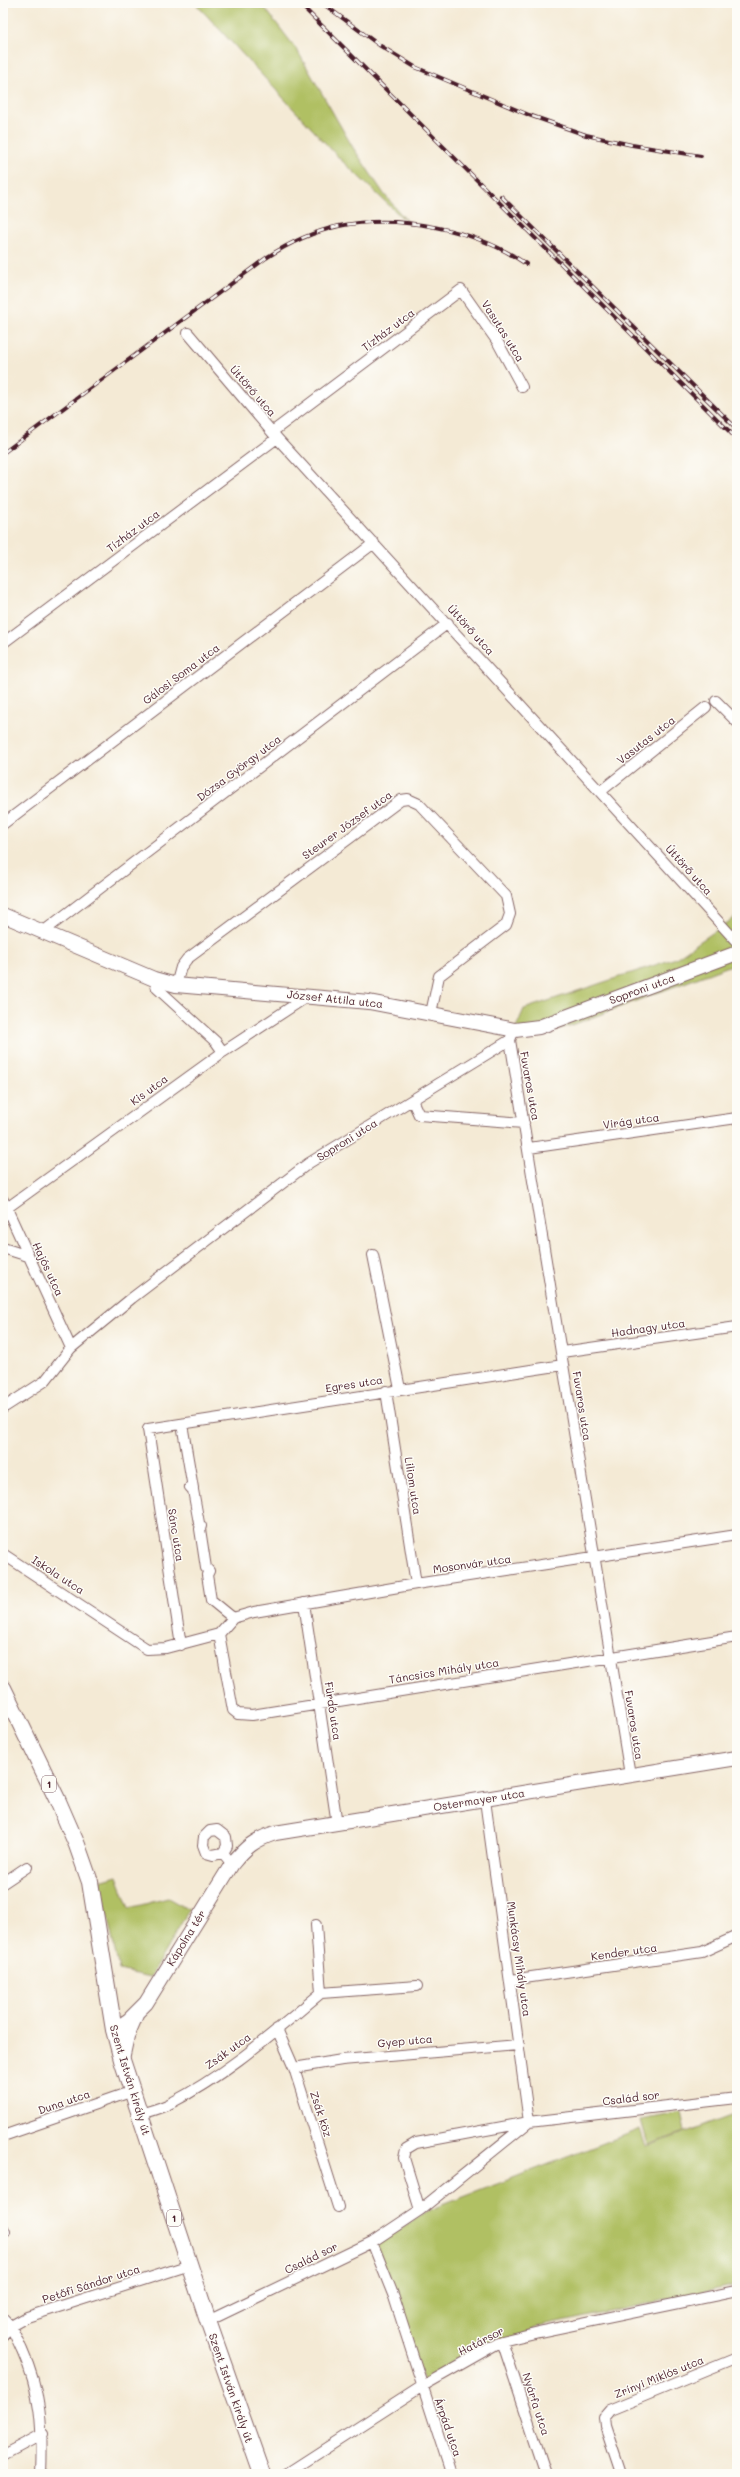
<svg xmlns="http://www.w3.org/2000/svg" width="740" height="2477" font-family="Mali,sans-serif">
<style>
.green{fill:#b0c063;stroke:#7d7047}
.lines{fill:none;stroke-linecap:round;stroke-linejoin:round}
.street-casing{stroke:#866666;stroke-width:12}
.secondary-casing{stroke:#866666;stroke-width:16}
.primary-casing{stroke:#866666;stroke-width:18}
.street{stroke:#fff;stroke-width:10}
.secondary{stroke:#fff;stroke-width:14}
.primary{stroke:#fff;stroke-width:16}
.rail-casing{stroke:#4a1f2b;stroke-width:4}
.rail{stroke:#fdfcf7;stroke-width:2.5;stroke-dasharray:8;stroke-linecap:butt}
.labels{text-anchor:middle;stroke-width:3;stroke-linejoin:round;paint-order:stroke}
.shield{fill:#fdfcf7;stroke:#806168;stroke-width:1}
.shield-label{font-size:10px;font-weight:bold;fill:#4a1f2b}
.street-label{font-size:11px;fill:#4a1f2b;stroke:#fdfcf7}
</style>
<rect width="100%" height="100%" fill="#fdfcf7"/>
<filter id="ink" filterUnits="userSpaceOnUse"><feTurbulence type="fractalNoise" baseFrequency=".025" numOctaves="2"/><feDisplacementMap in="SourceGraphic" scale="8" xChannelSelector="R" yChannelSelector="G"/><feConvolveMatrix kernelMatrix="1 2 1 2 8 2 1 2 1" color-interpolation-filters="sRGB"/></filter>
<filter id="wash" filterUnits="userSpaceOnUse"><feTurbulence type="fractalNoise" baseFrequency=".012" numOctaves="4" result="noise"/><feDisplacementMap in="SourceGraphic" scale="16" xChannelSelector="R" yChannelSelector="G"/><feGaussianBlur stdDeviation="0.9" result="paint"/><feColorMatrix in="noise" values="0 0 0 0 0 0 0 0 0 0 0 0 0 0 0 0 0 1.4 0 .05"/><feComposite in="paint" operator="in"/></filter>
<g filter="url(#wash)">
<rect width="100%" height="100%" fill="#f4ead5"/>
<path class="green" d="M195,3H261L297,50L352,146L384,194L410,225L340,159Z
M737,916V963L572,1025L528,1039L515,1030L524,1009L676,958Z
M117,1876L129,1908L168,1898L189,1910L150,1977L119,1970L100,1881Z
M681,2112L685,2132L648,2145L641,2120Z
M737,2113V2285L538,2327L423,2382L376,2244L427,2211L640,2129L646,2147Z"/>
</g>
<g filter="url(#ink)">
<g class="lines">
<defs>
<path id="street" d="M188,333L277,438L737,942
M272,432L461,290L497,341L522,387
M3,643L277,438
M716,701L737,722
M601,791L706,707
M3,824L374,543
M44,931L448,623
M154,979L157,988L216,1042L223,1052
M176,985L181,967L187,959L401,800L408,799L419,804L506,896L510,914L506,925L439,976L431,1013
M510,1040L630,1775
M412,1100L419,1115L524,1123
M529,1148L737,1118
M3,1200L71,1348
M7,1208L223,1052L308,996
M3,1248L28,1256
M373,1255L400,1389
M562,1352L737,1327
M386,1391L416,1584
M3,1408L45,1381L71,1348L132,1298L309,1163L510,1040L512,1035
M182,1424L193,1488
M192,1484L190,1487L193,1490L199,1523L201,1526L200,1529L206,1568L209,1571L207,1575L211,1600L233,1618
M3,1554L147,1649L166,1648L219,1634
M304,1603L337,1824
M219,1634L233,1710L238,1714L252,1715L737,1637
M219,1634L233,1618L254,1612L416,1584L737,1535
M181,1645L148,1429L563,1365
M485,1800L529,2122
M223,1853L213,1855L206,1853L203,1845L204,1837L210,1831L217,1830L226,1837L227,1846L223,1853L232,1864
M3,1883L27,1867
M511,1980L702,1952L737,1936
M321,1993L417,1986
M277,2029L294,2068L338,2207
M294,2068L342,2060L519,2045
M140,2114C150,2111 162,2108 171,2103C226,2075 274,2032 321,1993L316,1925
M3,2136L133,2091
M420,2210L404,2158L406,2149L416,2143L529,2122L737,2098
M3,2228L5,2232L3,2233
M372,2242L394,2297L451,2474
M3,2318C13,2327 16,2338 22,2350C41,2392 43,2428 41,2474
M208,2321L372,2242L420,2210L529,2122
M3,2335L11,2326L27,2317L190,2265
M502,2341L546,2474
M3,2455L43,2434
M286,2474L421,2387L502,2341L539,2332L737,2291
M621,2474L605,2426L604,2417L610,2410L737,2358"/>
<path id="secondary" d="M3,915L154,979L176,985L369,1002L515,1030L539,1027L737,953
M114,2030L129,2020L146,2003L232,1864C246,1847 254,1840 275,1833L737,1758
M122,2059L127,2036L136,2015"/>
<path id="primary" d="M3,1688L57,1799L77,1845L90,1882L114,2030L122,2060L208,2321L262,2474"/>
</defs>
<use href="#street" class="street-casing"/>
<use href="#secondary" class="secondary-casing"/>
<use href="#primary" class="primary-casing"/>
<use href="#street" class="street"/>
<use href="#secondary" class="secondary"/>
<use href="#primary" class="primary"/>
<defs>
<path id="rail" d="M299,3L737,439
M322,3L379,45L415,67L529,115L586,135L632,145L701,156
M501,196L737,429
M3,453L266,258C289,243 312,232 339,226C399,214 476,229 526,264"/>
</defs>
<use href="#rail" class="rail-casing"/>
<use href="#rail" class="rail"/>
</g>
</g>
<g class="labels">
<g class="shield">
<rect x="42" y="1776" width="14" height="16" rx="3"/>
<rect x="167" y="2210" width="14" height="16" rx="3"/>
</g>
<g class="shield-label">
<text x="49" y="1788">1</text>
<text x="174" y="2222">1</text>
</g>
<g class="street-label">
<text transform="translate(388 330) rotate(-37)" y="4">Tízház utca</text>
<text transform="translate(503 331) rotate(58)" y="4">Vasutas utca</text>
<text transform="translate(253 391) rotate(49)" y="4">Úttörő utca</text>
<text transform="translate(133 531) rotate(-37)" y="4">Tízház utca</text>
<text transform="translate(471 630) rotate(48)" y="4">Úttörő utca</text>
<text transform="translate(181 674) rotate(-37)" y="4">Gálosi Soma utca</text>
<text transform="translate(646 740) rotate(-38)" y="4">Vasutas utca</text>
<text transform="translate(239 768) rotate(-37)" y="4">Dózsa György utca</text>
<text transform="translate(347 825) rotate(-36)" y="4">Steurer József utca</text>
<text transform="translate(689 870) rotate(48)" y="4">Úttörő utca</text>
<text transform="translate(642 989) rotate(-20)" y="4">Soproni utca</text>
<text transform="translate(335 999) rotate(6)" y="4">József Attila utca</text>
<text transform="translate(530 1086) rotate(80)" y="4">Fuvaros utca</text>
<text transform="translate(149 1090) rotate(-36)" y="4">Kis utca</text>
<text transform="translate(631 1121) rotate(-8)" y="4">Virág utca</text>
<text transform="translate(347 1140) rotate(-32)" y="4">Soproni utca</text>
<text transform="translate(48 1269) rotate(65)" y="4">Hajós utca</text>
<text transform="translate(648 1328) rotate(-8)" y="4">Hadnagy utca</text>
<text transform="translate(354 1384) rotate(-9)" y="4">Egres utca</text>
<text transform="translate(582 1406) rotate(81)" y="4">Fuvaros utca</text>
<text transform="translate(413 1486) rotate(81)" y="4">Liliom utca</text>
<text transform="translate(176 1535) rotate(81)" y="4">Sánc utca</text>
<text transform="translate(472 1564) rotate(-8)" y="4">Mosonvár utca</text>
<text transform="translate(58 1575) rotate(33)" y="4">Iskola utca</text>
<text transform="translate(444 1671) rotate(-9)" y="4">Táncsics Mihály utca</text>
<text transform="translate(333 1711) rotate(81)" y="4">Fürdő utca</text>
<text transform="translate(634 1725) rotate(81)" y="4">Fuvaros utca</text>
<text transform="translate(479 1800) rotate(-9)" y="4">Ostermayer utca</text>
<text transform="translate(186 1938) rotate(-58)" y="4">Kápolna tér</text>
<text transform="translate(624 1952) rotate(-8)" y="4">Kender utca</text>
<text transform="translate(519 1959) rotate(82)" y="4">Munkácsy Mihály utca</text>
<text transform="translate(405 2041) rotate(-5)" y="4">Gyep utca</text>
<text transform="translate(228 2051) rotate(-36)" y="4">Zsák utca</text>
<text transform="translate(130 2080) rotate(73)" y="4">Szent István király út</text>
<text transform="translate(631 2098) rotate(-7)" y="4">Család sor</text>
<text transform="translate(64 2102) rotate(-19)" y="4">Duna utca</text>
<text transform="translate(321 2114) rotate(72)" y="4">Zsák köz</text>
<text transform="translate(311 2258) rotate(-26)" y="4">Család sor</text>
<text transform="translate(91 2284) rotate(-18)" y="4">Petőfi Sándor utca</text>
<text transform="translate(481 2341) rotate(-27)" y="4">Határsor</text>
<text transform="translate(659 2377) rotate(-22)" y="4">Zrínyi Miklós utca</text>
<text transform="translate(231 2388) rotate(71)" y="4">Szent István király út</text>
<text transform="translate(536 2404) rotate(72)" y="4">Nyárfa utca</text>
<text transform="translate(448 2427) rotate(71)" y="4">Árpád utca</text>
</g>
</g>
<rect width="740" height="2477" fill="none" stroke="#fdfcf7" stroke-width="16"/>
</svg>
